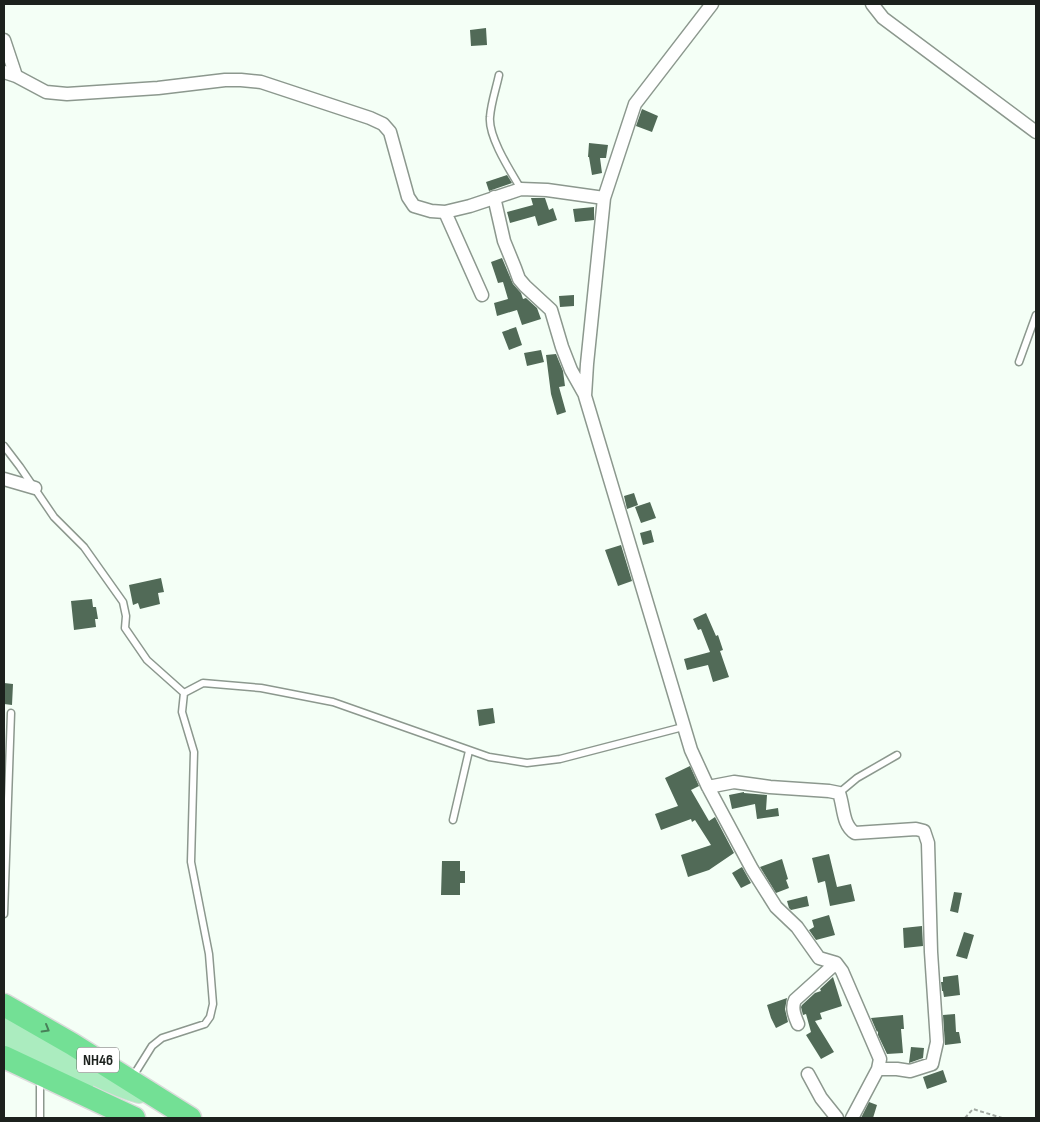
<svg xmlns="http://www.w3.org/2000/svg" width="1040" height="1122" font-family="'Sofia Sans Condensed',sans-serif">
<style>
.building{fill:#516a57}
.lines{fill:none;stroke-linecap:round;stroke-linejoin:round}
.lane-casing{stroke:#8c988e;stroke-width:9}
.street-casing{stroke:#8c988e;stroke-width:15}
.primary-casing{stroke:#dbdbdb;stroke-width:22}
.highway-casing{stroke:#dbdbdb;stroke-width:25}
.path{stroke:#a0a8a1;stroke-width:2;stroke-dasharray:4 2.5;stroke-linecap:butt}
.lane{stroke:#fff;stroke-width:6}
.street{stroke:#fff;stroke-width:12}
.primary{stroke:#abecbf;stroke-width:20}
.highway{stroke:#73e095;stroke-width:22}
.oneway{stroke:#488059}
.labels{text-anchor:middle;stroke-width:5;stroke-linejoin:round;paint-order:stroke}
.shield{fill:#fff;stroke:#606461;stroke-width:1}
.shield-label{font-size:15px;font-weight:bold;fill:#1c211d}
</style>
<rect width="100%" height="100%" fill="#f4fff6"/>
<path class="building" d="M486,28L487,45L471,46L470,30Z
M642,109L658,116L652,132L636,126Z
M589,143L608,145L606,158H600L602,173L592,175L589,157H588Z
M507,175L512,183L489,191L486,182Z
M531,198H545L549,210L553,208L557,220L538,226L535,216L510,223L507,212L533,205Z
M594,207V220L575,222L573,209Z
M502,258L513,284L521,293L523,299L526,298L537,308L541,319L522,325L517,310L497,316L494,303L508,299L503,282L498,283L491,262Z
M574,295V306L560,307L559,296Z
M516,327L522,345L509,350L502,332Z
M541,350L544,362L527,366L524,353Z
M556,354L563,371L565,386L559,387L566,412L557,415L551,394L546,355Z
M634,493L638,505L627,509L624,496Z
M650,502L656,518L641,523L635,507Z
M651,530L654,542L643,545L640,533Z
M621,545L632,581L618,586L605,550Z
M161,578L164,592L158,593L160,604L140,609L138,603L133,605L129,585Z
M92,599L93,607H96L98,619H95L96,627L74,630L71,601Z
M706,613L716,636L718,635L723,650L720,651L729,677L713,682L708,665L687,670L684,659L710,652L701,629L698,630L693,619Z
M4,683L13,684L12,705L4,704Z
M493,708L495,723L479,726L477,710Z
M690,766L699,786L691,790L709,821L715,817L734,853L709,870L688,877L681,855L711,845L695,820L692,822L691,819L661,830L655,814L678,806L665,778Z
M744,792V793L767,795L766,810L778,808L779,816L757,819L755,804L732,809L729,795Z
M829,854L837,887L851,884L855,901L830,906L825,881L818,883L812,858Z
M782,859L788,879L786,880L789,888L776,893L760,867Z
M442,861H460V871H465V883H460V895H441Z
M742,867L751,883L741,888L732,873Z
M954,892L962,893L958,913L950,911Z
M807,896L809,906L791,910L789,908L787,901Z
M829,915L835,935L816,940L809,930L814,927L812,920Z
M922,926L923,946L904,948L903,928Z
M964,932L974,935L967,959L956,956Z
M958,975L960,995L944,997L943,991H942L941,982H943V977Z
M833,977L842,1006L820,1013L822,1019L815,1021L834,1052L821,1059L806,1035L811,1032L806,1014L803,1015L801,1007L802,1005L815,993L821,991L820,989Z
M787,998L785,1009L788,1022L776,1028L771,1018L767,1005Z
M955,1014L956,1032H959L961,1043L945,1045L943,1015Z
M903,1015L904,1029H901L903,1053L887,1054L878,1035V1031L877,1032L871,1018Z
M911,1047L924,1048L923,1058L909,1063Z
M943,1070L947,1082L927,1089L923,1077Z
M869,1102L877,1105L873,1118H861Z"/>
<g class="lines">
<defs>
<path id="lane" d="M499,75C496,89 491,103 490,117C488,137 511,172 521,189
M1019,362L1036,315
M4,446L20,467L54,517L84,547L123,602L126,616L125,628L147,660L184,693L182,712L194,752L191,862L209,954L213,1004L210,1017L205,1024L162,1038L152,1046L132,1078
M184,693L203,683L261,688L333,702L489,757L527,763L560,759L683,727
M839,793L857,778L897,755
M453,820L469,751
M4,914L11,713
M40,1118V1078"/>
<path id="street" d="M712,4L635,104L604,198L587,364L585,396L691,750L708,787L752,869L776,907L797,927L819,958L836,963L842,971L880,1059L878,1069L852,1118
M872,4L883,18L1036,132
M4,40L16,76
M4,72L16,76L46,92L67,94L158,88L225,80H241L261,82L370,118L383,124L390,132L408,197L414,206L431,211L445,212L470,206L521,189L547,190L604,198
M494,197L504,241L515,268L519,279L525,286L551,310L562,347L571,370L585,395
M445,212L482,295
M4,479L35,488
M708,787L734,782L770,787L829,791L839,793C844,806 842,825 855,833L916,829L924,831L928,843L931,952L937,1042L932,1064L910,1071L897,1069H878
M798,1024C795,1017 791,1008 795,1000L836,963
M808,1074L821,1098L837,1118"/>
<path id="primary" d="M4,1026C50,1045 90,1079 139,1093
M4,1044L84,1082"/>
<path id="highway" d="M4,1005L72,1044L190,1118
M4,1057L134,1118"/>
</defs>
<use href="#lane" class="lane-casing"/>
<use href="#street" class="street-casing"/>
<use href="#primary" class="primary-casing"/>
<use href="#highway" class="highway-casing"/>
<path class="path" d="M965,1118L973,1109L1002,1118"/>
<use href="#lane" class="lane"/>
<use href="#street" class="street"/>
<use href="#primary" class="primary"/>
<use href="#highway" class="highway"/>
</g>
<defs><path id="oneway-chevron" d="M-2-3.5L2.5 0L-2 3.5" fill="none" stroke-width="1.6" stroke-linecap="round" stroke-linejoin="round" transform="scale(1.25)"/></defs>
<use class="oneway" href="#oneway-chevron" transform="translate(46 1029) rotate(30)"/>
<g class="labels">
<rect class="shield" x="77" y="1047.5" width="42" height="25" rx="4"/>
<g class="shield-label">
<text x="98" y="1065">NH46</text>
</g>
</g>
<rect width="1040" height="1122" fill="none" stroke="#1c211d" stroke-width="10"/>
</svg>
